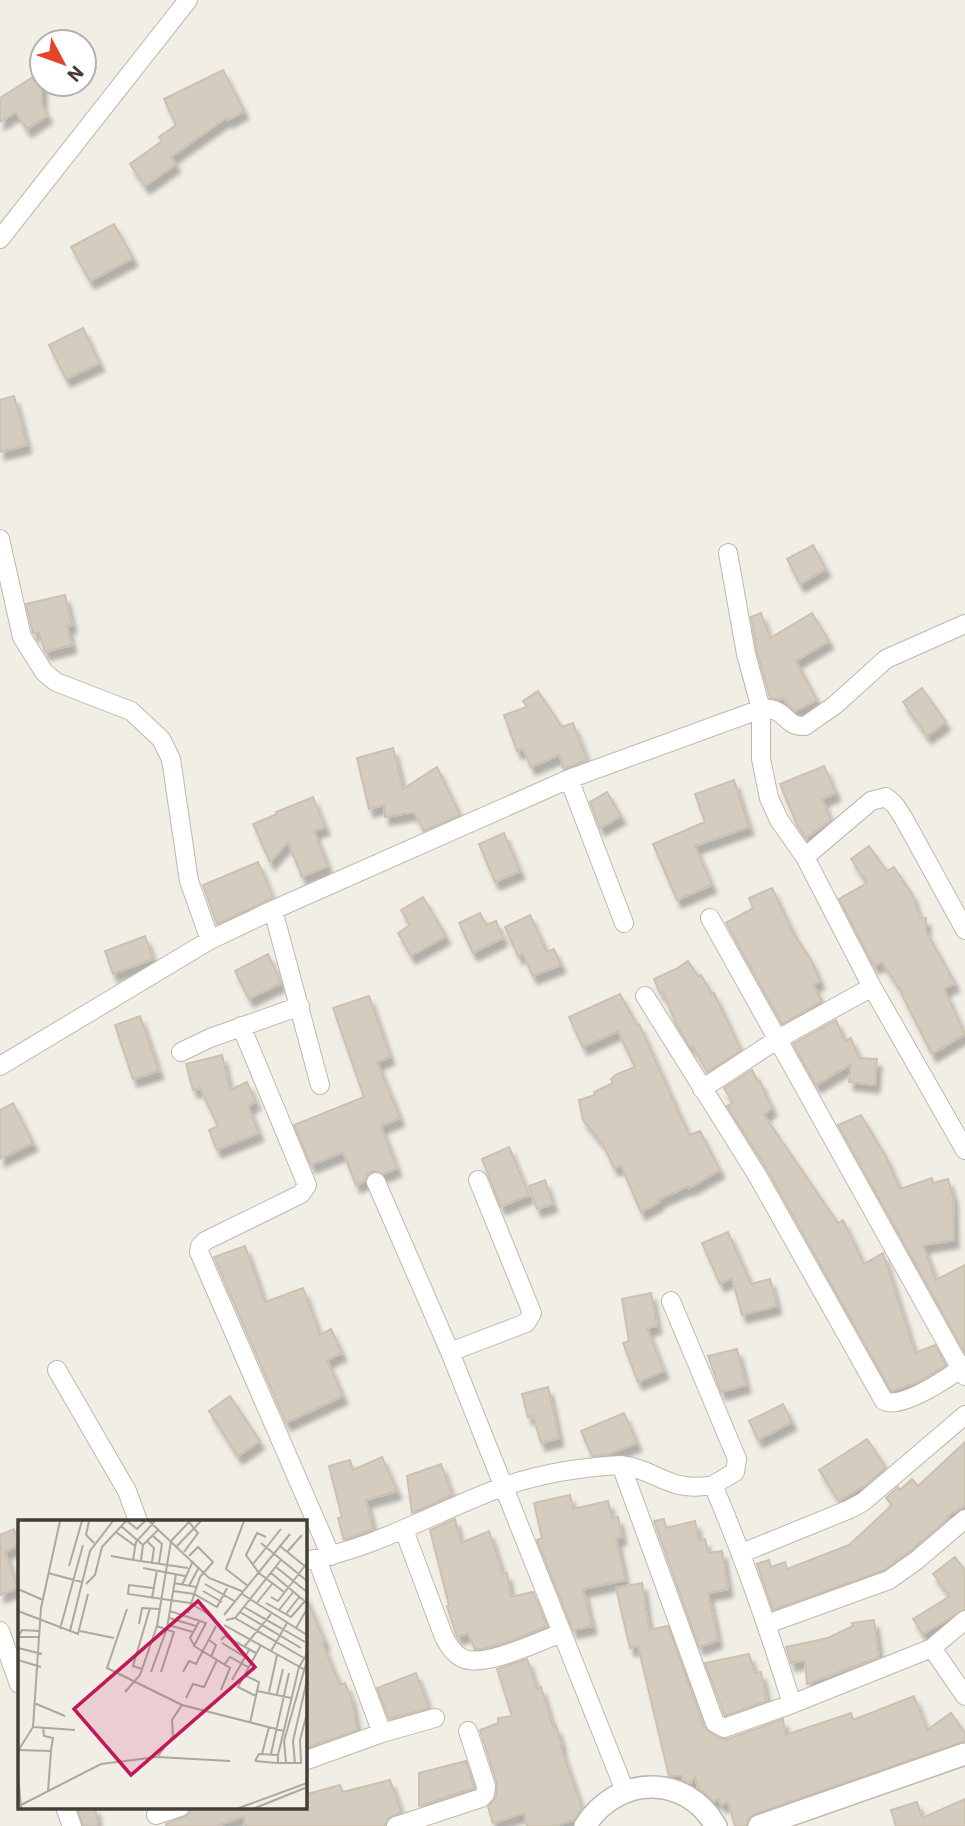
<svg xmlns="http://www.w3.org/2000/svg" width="965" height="1826" font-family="'IBM Plex Sans',sans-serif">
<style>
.building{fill:#d5ccc0;stroke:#ccc1b1;stroke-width:2;filter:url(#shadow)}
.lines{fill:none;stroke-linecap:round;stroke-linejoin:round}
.minor-casing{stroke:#bfb8ad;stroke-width:20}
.tertiary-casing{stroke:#bfb8ad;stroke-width:24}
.minor{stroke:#fff;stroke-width:18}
.tertiary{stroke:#fff;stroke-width:21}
.inset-road{fill:none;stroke:#aba8a0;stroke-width:2}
.view{fill:#c2185b;fill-opacity:0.15;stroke:#c2185b;stroke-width:3.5}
.inset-edge{fill:none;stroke:#433e36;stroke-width:3.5}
</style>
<defs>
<filter id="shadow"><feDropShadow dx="4.5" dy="8" stdDeviation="2" flood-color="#0004"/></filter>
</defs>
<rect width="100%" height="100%" fill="#f1eee6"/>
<path class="building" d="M223,70L244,111L228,120L226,118L171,157L176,164L145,186L130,164L162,141L159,137L176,125L164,99Z
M42,71V105L48,115L27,129L16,112L0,122V98Z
M114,224L133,258L90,281L71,247Z
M83,328L100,363L66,379L49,345Z
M14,396L27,445L0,452V400Z
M813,545L826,569L800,584L787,559Z
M65,595L72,625L67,626L72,645L45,652L39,633H33L26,604Z
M761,613L770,638L812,613L829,641L796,661L817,700L795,711L782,698L779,700L770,698L757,652L751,617Z
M922,688L946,722L927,736L903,702Z
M538,691L562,727L573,723L587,760L564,769L559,755L531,767L523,749L517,751L504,715L527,707L523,701Z
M393,748L403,789L437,767L460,815L424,831L414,812L385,817L384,805L369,809L357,758Z
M824,766L836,793L822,799L831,820L806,838L797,825L780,784Z
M734,780L749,827L695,846L712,885L677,900L653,844L705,822L695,794Z
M607,792L621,816L600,828L590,802Z
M313,797L325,827L314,831L328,866L302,877L288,842L270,862L253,824L277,814L276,812Z
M504,833L520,871L495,882L479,844Z
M869,846L887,871L894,867L912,894L920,918H926V931L955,983L944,989L965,1034L932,1054L902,995L903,994L882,962L874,966L839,899L867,883L851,859Z
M258,862L273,898L217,924L203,885Z
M772,888L794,934L812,962L820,981L813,985L822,1001L782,1024L726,923L753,908L749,898Z
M423,897L446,936L411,956L398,933L410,925L401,910Z
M480,913L486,925L496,921L503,938L473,953L459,923Z
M530,915L547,952L554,949L561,965L533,976L523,954L518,956L505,927Z
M145,936L153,959L113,974L105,951Z
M268,954L281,983L249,999L235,971Z
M688,961L698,976L701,975L712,994L714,993L741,1050L707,1072L693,1046L690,1047L676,1024L663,992L660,993L654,979L676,969Z
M620,994L637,1025L639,1024L689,1135L700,1131L720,1170L689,1188L688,1186L658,1200L659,1202L641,1212L621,1165L614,1168L603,1144L583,1120L579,1100L595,1095L594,1092L613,1083L611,1079L617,1074L635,1067L618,1031L583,1047L569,1017Z
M369,996L390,1057L377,1062L400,1118L381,1126L397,1168L384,1174L372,1171L367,1175L365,1181L356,1185L343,1152L311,1165L294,1125L364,1097L333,1008Z
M140,1016L159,1071L133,1079L115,1025Z
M836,1020L845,1041L851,1038L859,1058L877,1059L875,1085L849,1082L851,1064L816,1085L793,1044Z
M222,1055L230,1090L247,1082L256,1102L248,1106L259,1133L217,1150L209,1130L218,1126L200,1088L193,1090L186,1064Z
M752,1070L758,1082L760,1081L772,1108L764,1115L838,1223L843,1220L864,1264L883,1253L915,1353L935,1345L946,1365L920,1381L891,1391L767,1169L727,1106L733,1103L724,1088Z
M13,1103L33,1143L0,1159V1110Z
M861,1115L886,1157L900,1189L932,1178L933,1183L948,1179L953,1197L954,1240L923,1245L936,1280L965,1265V1353L838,1125Z
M509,1147L529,1195L501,1207L482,1159Z
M545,1180L553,1204L537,1209L529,1186Z
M728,1232L751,1284L770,1279L777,1306L742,1315L732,1278L720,1284L702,1243Z
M245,1246L265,1302L303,1288L320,1335L331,1329L342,1353L327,1360L343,1396L286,1423L214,1257Z
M651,1293L657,1326L647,1328L664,1371L638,1382L623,1343L629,1341L622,1299Z
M737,1349L746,1385L721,1392L708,1356Z
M548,1387L559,1438L541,1443L533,1416L528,1417L522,1394Z
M230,1396L260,1441L238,1456L209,1411Z
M783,1404L792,1422L758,1440L749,1421Z
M624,1413L637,1443L609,1454L592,1456L581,1431Z
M867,1439L886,1467L867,1484L839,1501L819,1470Z
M965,1442V1505L948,1516L949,1518L910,1551L884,1570L773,1610L757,1564L769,1560L771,1567L785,1562L787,1569L849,1545L892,1505L886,1498L898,1487L900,1490L912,1479L918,1486Z
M382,1457L397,1491L366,1500L373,1529L344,1540L338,1518L342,1517L329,1466L350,1460L353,1470Z
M441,1464L452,1495L412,1513L407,1476Z
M570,1495L573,1509L608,1501L612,1518L618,1517L622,1537L616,1538L625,1580L583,1589L592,1626L573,1630L537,1540L542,1538L534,1503Z
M455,1519L461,1543L489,1531L503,1574L507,1573L511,1597L533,1592L547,1626L508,1642L482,1649H475L468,1633L457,1637L447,1606L449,1605L430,1530Z
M664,1519L666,1528L695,1521L699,1541L705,1539L708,1553L722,1551L728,1589L708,1593L718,1640L699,1647L654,1521Z
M14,1529L19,1545L5,1552L18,1588L0,1595V1535Z
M955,1557L965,1570V1609L923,1634L913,1619L950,1596L933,1574Z
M642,1583L649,1630L668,1626L704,1727L718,1738L728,1739L783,1719L785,1735L851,1713L853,1720L914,1696L927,1730L951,1713L965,1733V1741L755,1814L749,1818L746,1826H735L728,1802L721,1805L719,1799L713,1801L698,1788L695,1776L690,1784L682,1780V1776H669L638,1646L630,1648L616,1588Z
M304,1593L325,1642L322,1643L340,1685L345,1683L351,1698L357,1730L304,1749Z
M874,1620L879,1657L807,1684L805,1660L791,1663L786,1647L828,1638L853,1626L852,1623Z
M749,1654L755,1673L761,1672L767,1701L725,1716L705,1663Z
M527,1659L537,1689L541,1687L553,1727L556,1726L562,1745H560L582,1809L574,1820L553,1826H527L524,1813L493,1823L488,1807L496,1796L497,1783L480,1730L498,1723V1718L512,1716L497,1669Z
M416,1673L429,1708L389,1719L377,1688Z
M466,1761L474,1788L419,1806V1773Z
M390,1780L401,1812L388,1818L385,1826H245L244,1816L217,1826H166V1824L188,1815L191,1807H304V1795L340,1785L343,1792Z
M965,1799V1826H896L891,1810L917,1802L922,1818Z
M77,1807H95L98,1826H83Z"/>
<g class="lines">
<defs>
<path id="minor" d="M0,239L188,0
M0,539L22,637L44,672L56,682L131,711L161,739L171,759L189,881L210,940
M728,553L746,654L761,709V759L769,798L779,820L805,857L872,987L965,1150
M569,779L624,923
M805,857L871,801L886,797L895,805L904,819L965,930
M273,910L320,1085
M710,918L965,1376
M645,996L757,1175L884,1401C901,1410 950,1377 965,1365
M241,1026L307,1185L301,1194L205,1241L200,1246L199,1252L331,1556
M181,1052L210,1038L300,1006
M0,1066L210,940L273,910L569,779L761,709C788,707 783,727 805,726L835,705L886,659L965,624
M702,1089L778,1039L872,987
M478,1180L532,1313L526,1323L450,1352L625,1791
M376,1182L450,1352
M671,1301L737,1459L735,1472L713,1485
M57,1370L127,1491L138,1521
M621,1465C659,1470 667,1493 713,1485C744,1557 769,1630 792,1704
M404,1530L444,1637C448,1645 454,1654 462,1658C483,1669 539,1641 562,1633
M742,1553L850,1509L863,1502L965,1415
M317,1559L382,1733
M304,1561C376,1549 438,1510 505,1486C543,1473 582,1467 621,1465L715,1723L724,1728L792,1704L932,1648L965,1620
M767,1624L889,1580L917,1560L965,1519
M0,1631L19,1684
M932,1648L965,1696
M304,1761L382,1733L435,1718
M65,1807L72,1826
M156,1815L180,1807
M396,1826L481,1798L485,1794L486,1786L468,1731"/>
<path id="tertiary" d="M585,1826C617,1775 685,1773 716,1826
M759,1826L965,1754"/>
</defs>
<use href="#minor" class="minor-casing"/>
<use href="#tertiary" class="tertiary-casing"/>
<use href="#minor" class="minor"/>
<use href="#tertiary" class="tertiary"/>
</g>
<g transform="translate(18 1520)">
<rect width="289" height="289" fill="#f1eee6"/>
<path class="inset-road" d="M71,1L68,15L76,23M109,1L119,9L127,1M131,1L191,58L226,72M137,1L118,22L115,40L170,48M226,1L208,49L230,66M103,6L125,25M98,12L117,26M135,16L144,24L141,43M248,17L239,13L228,35L241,53L266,72M129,21L136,28L134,42M243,23L289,61M159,26L183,1M262,26L289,48M166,32L180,13L171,2M269,32L284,15M93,36L115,40M123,40L125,25L140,10M235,44L263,9M51,46L64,1M258,47L289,72M125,48L167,56M30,53L64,62M253,53L289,83M156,63L178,67M68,64L77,55L84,27L108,1M187,64L218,82M164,65L175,41M171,66L181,47M135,68L111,65L110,74L172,83L195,97M0,69L25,80M155,71L176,74L199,87L209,68M185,71L204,82M224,74L289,115M253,77L260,81L289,43M134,78L139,50M248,83L273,97L287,81M238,84L254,64M226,87L287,122M109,89L89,148L164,185L266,211M261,90L276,71M0,91L60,114L70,74M152,91L188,103L176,126L212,148L203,170M222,92L283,128M170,93L182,57L195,42L180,27L171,36M268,94L282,76M206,95L272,14M151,98L178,106M217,98L286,138M208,100L217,98L263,40M121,104L124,88L142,89M150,105L175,112M206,105L289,151M139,106L156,112L143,152M278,108L289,89M42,109L65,25M21,111L4,110L0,117H22M52,111L72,31L95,1M62,111L96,118M191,120L198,125L193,137M203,120L207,116L238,133M204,123L227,137M176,125L172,118L182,100M226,127L253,94M0,128L24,134M253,131L269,103M0,140L23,147M289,140L266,221L268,243H283L282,220L289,193M206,145L212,137L230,147M124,149L115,146L132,88M133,152L149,108L158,54M165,152L171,141L178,144L198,106M226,155L241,162L232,203M214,160L231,130M239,171L273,178M107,172L122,155L139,106L153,21L172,1M251,172L259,135M259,174L265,149M238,176L220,167L243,125M168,178L175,164L186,167L199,140M16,183L47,196M15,207L57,210M25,207L26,216L35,218L33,230M0,230L33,231L30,271M0,231L15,207L23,88L42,1M244,234L251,207M253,234L271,153M140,236L155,216L154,200L164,185M237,241L241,234L260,235M237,241L259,243M268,243H260V235L281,147L289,134M277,244L275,221L289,160M0,255L3,288M3,285L83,244L139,237L212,241M221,288L289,263M237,288L287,268"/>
<path class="view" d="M180,81L237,147L113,255L56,189Z"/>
<rect width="289" height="289" class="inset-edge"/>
</g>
<g transform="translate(63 63) rotate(131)"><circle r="33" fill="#ffffff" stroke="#b4b2af" stroke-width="2"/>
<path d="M0-5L12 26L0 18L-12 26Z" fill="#e5432a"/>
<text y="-10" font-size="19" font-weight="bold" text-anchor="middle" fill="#433e36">N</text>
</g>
</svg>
